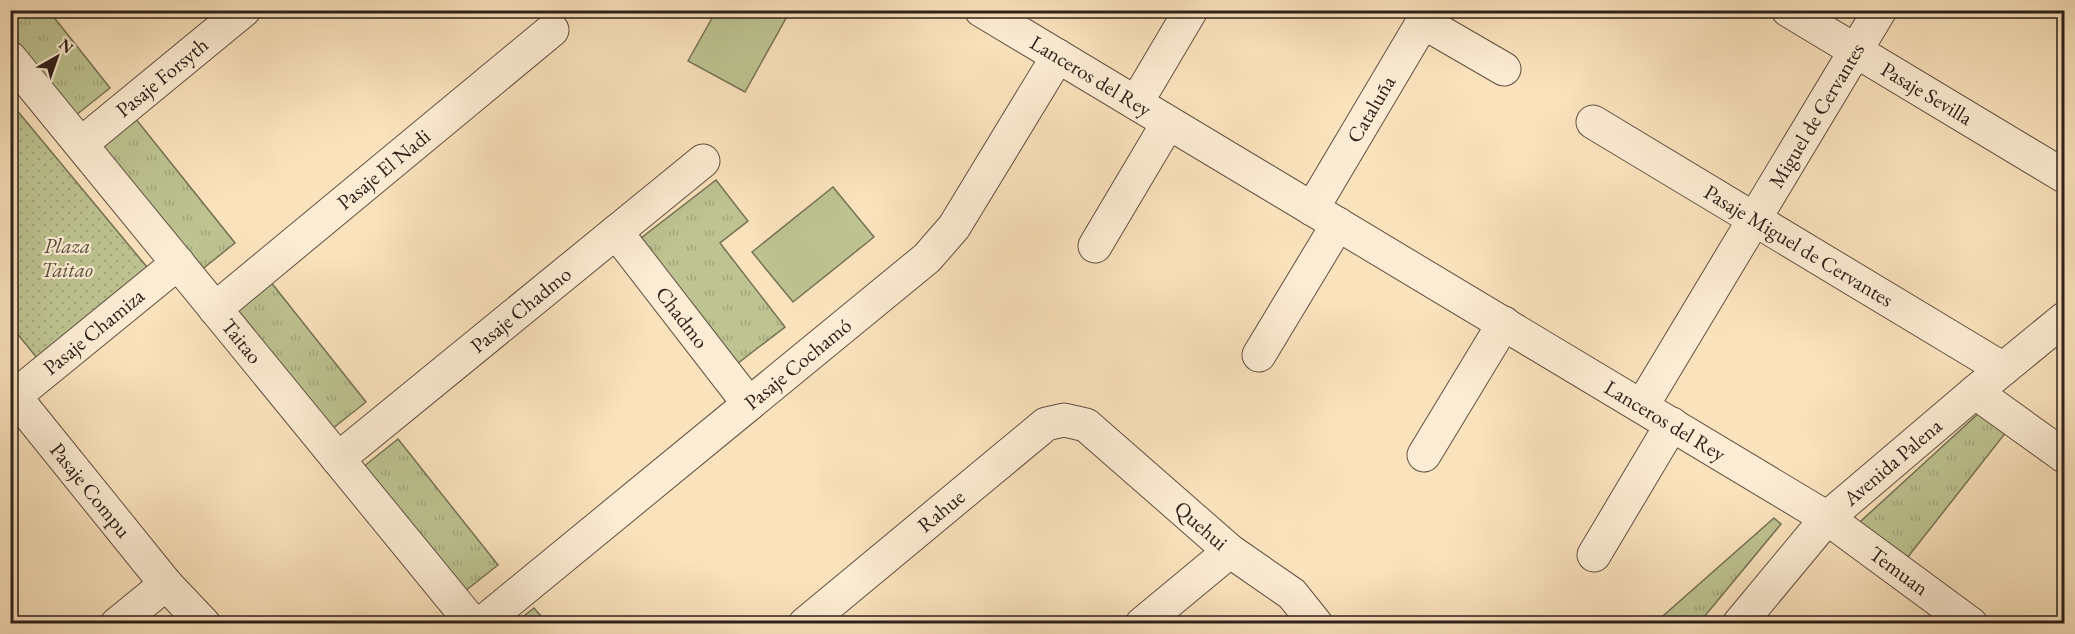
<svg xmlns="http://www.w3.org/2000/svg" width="2075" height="634" font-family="'EB Garamond',serif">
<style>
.grass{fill:url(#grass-tufts);stroke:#767256;stroke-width:1.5}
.park{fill:url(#park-dots);stroke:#767256;stroke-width:1.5}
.pitch{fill:#bdc391;stroke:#767256;stroke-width:1.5}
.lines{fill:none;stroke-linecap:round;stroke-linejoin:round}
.minor-casing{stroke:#615042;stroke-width:35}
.minor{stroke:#fcecd3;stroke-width:33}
.labels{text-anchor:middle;stroke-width:4.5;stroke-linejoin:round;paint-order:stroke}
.street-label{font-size:21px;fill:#2e201a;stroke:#fcecd3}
.park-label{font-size:21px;font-style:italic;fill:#59513e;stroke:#fcecd3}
</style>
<defs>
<pattern id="grass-tufts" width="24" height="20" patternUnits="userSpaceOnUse" patternTransform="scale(1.5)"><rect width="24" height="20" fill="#bdc391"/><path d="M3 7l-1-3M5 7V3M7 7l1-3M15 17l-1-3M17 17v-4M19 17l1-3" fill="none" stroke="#a3a77c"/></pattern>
<pattern id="park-dots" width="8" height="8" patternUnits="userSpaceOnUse" patternTransform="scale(1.5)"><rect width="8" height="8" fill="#bdc391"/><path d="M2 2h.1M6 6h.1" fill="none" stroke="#a3a77c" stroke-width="1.8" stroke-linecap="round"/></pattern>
</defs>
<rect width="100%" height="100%" fill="#fae2bc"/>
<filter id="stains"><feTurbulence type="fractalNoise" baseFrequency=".00333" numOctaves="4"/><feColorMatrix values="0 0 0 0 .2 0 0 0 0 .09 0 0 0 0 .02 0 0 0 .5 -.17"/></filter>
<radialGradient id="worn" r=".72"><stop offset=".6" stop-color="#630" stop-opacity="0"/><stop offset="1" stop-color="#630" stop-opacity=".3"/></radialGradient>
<path class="grass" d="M11,11H49L110,88L76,115L11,34Z
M135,118L235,243L200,271L100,145Z
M716,180L748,221L720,243L785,327L733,367L636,242Z
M266,276L366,402L332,429L231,304Z
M1980,412L2007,431L1900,567L1849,532Z
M398,439L498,565L464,592L363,467Z
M1774,518L1781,524L1699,623H1655Z
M534,608L547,623H515Z"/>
<path class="park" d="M10,102L147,267L37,358L11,326Z"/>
<path class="pitch" d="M716,11H790L745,92L688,61Z
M833,187L874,237L793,302L752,252Z"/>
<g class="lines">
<defs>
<g id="minor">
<path id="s1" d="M981,10L1827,518L1971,624"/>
<path id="s2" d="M1788,10L2064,176"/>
<path d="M1423,22L1504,69"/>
<path id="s3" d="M10,58L473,624"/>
<path d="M1136,103L1191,10"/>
<path id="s4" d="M1593,122L2003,369"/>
<path id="s5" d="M81,144L244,10"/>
<path id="s6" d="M1312,209L1430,10"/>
<path id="s7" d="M616,232L749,404"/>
<path d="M1095,246L1168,123"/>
<path id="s8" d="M215,309L552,30"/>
<path d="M1259,355L1338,224"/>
<path d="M1975,392L2064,456"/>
<path id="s9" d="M15,397L166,584L204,624"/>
<path id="s10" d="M10,400L178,263"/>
<path id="s11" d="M1642,406L1880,10"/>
<path d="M1424,455L1504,323"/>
<path id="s12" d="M338,459L703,161"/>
<path d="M1594,555L1672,424"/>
<path d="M117,624L166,584"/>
<path id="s13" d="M481,624L927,258L954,227L1058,56"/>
<path id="s14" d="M805,624L1046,424L1064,420L1086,425L1230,551L1292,594L1316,624"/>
<path d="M1142,624L1230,551"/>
<path id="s15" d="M1739,624L1827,518L1975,392L2064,319"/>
</g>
</defs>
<use href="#minor" class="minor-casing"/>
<use href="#minor" class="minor"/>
</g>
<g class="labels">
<g class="street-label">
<text dy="7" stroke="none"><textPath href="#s1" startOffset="128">Lanceros del Rey</textPath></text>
<text dy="7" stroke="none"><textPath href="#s5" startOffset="105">Pasaje Forsyth</textPath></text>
<text dy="7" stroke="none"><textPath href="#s2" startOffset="162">Pasaje Sevilla</textPath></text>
<text dy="7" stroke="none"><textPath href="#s6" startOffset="116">Cataluña</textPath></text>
<text dy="7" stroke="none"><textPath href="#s11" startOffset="339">Miguel de Cervantes</textPath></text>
<text dy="7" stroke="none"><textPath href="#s8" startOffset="219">Pasaje El Nadi</textPath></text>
<text dy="7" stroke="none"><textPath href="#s4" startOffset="240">Pasaje Miguel de Cervantes</textPath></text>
<text dy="7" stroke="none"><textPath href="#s12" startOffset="236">Pasaje Chadmo</textPath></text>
<text dy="7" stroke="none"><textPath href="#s7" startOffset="108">Chadmo</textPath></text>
<text dy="7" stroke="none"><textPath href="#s10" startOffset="108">Pasaje Chamiza</textPath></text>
<text dy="7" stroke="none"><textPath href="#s3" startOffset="366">Taitao</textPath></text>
<text dy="7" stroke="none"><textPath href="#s13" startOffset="410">Pasaje Cochamó</textPath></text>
<text dy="7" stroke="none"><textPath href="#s1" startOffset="798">Lanceros del Rey</textPath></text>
<text dy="7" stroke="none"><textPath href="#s15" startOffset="224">Avenida Palena</textPath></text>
<text dy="7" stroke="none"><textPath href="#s9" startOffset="120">Pasaje Compu</textPath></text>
<text dy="7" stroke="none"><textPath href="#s14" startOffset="177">Rahue</textPath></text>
<text dy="7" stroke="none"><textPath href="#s14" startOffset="507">Quehui</textPath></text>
<text dy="7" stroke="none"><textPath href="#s1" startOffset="1076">Temuan</textPath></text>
</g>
<g class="park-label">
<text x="67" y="253">Plaza<tspan x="67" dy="24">Taitao</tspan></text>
</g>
</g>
<rect width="2075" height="634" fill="none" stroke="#fae2bc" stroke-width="36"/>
<rect x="12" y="12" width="2051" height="610" fill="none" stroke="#2e201a" stroke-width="3"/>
<rect x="18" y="18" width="2039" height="598" fill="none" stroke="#2e201a" stroke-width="1.5"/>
<g transform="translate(57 57) rotate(40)" stroke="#fcecd3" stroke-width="4.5" paint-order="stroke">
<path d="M0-4.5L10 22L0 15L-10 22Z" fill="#2e201a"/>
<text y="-9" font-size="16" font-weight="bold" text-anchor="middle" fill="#2e201a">N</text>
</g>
<rect width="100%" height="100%" filter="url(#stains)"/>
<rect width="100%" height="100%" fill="url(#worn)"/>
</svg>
